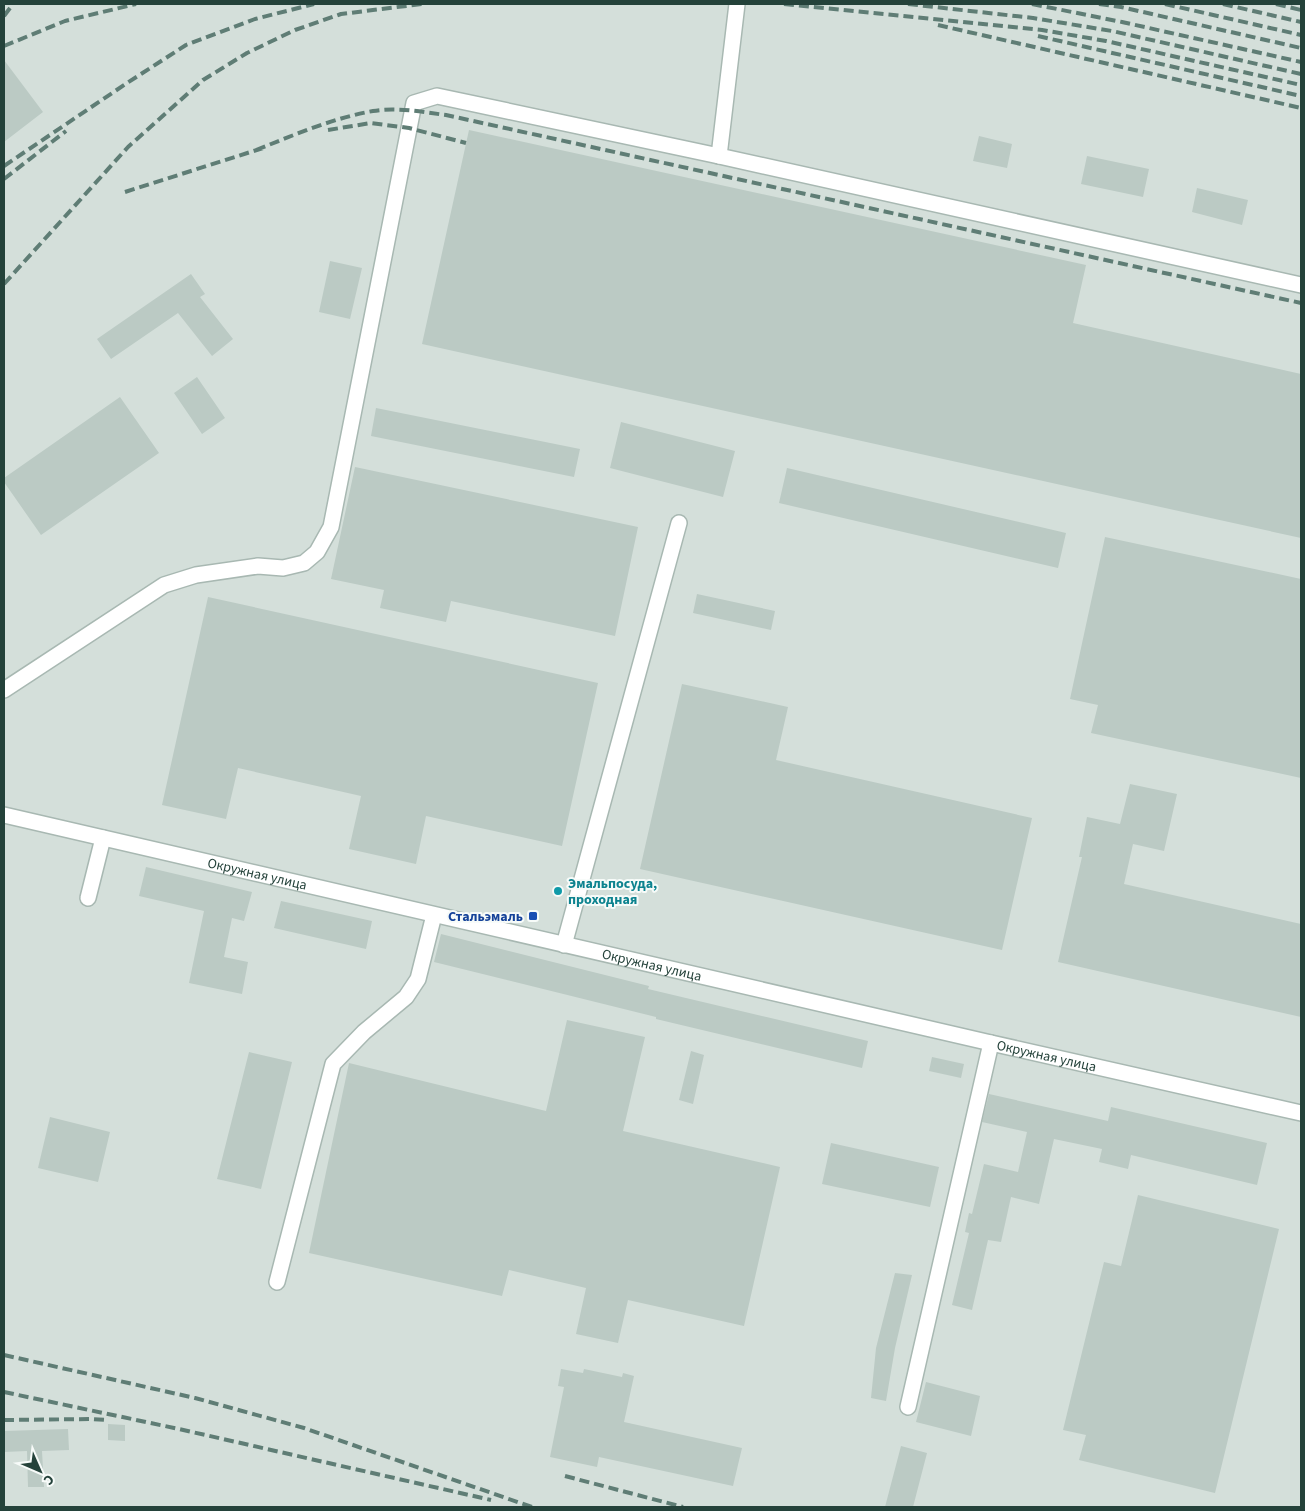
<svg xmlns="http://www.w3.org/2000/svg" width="1305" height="1511" font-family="'Source Sans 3',sans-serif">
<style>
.built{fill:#d4dfda}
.building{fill:#bbcac4}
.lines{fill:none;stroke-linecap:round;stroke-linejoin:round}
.minor-casing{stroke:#a8b8b2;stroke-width:18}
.minor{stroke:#fff;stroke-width:15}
.rail{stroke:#5f7d75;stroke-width:4;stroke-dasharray:10 5;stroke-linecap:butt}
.culture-dot{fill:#0f9aa8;stroke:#f7fbf9;stroke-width:2}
.transit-dot{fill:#1a4fb4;stroke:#f7fbf9;stroke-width:2}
.labels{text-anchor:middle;stroke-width:4;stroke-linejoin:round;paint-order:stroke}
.street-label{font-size:14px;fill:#24423a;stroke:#f7fbf9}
.culture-label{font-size:14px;font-weight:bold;fill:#0d838f;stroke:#f7fbf9;text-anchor:start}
.transit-label{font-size:14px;font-weight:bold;fill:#164399;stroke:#f7fbf9;text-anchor:end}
</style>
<rect width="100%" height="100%" fill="#e6efeb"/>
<path class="built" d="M4,4H1301V1507H4Z"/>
<path class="building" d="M4,60L43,112L4,142Z
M469,130L1086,265L1073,323L1301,374V538L422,344Z
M979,136L1012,144L1007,168L973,161Z
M1087,156L1149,169L1143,197L1081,184Z
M1197,188L1248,200L1242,225L1192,212Z
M330,261L362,268L350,319L319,312Z
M191,274L205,294L200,297L233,339L212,356L178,313L111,359L97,339Z
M197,377L225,418L202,434L174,393Z
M120,397L159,453L41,535L4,482V478Z
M376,408L580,449L574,477L371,436Z
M621,422L735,451L723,497L610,468Z
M355,467L638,527L615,636L451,601L446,622L380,608L384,590L331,579Z
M787,468L1066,533L1058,568L779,503Z
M1105,537L1301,579V778L1091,733L1098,705L1070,699Z
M697,594L775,611L771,630L693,613Z
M208,597L598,683L562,846L426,816L416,864L349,849L361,796L238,768L226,819L162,805Z
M682,684L788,707L776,760L1032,818L1002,950L640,869Z
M1130,784L1177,794L1164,851L1133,844L1124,884L1301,924V1017L1058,962L1082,857H1079L1087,817L1120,824Z
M146,867L252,892L244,921L232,918L224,957L248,962L242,994L189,983L204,911L139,896Z
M281,901L372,921L366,949L274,928Z
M441,934L649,986L648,989L868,1041L862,1068L656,1019V1017L434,962Z
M567,1020L645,1037L623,1131L780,1167L744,1326L628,1300L618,1343L576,1334L586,1288L509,1270L502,1296L309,1253L349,1063L546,1111Z
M691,1051L704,1055L693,1104L679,1100Z
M249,1052L292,1062L261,1189L217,1179Z
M932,1057L964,1064L961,1078L929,1071Z
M989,1094L1108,1121L1111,1107L1267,1143L1257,1185L1131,1155L1128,1169L1099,1162L1102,1149L1054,1139L1039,1204L1011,1197L1001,1242L988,1240L972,1310L952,1305L969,1233L965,1232L969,1213L972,1214L984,1164L1018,1172L1027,1132L982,1122Z
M50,1117L110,1132L98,1182L38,1168Z
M831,1143L939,1167L930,1207L822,1184Z
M1138,1195L1279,1229L1215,1493L1079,1460L1086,1435L1063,1430L1104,1262L1121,1266Z
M895,1273L912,1275L895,1348L886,1401L871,1398L876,1348Z
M561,1369L583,1373L584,1369L622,1377L623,1373L634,1376L624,1422L742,1448L733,1486L599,1457L597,1467L550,1457L564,1387L558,1386Z
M926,1382L980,1396L971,1436L916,1422Z
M108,1424L125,1425V1441L108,1440Z
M68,1429L69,1450L42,1451L44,1487H28L27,1451L4,1452V1431Z
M901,1446L927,1453L913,1507H885Z"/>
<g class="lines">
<defs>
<g id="minor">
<path d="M737,4L719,156L1301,285"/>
<path d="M4,690L164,585L196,575L258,566L283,568L304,563L317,552L331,527L414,103L437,96L719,156"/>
<path id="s1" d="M4,815L991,1043L1301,1113"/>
<path d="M88,898L103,838"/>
<path d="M564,945L679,523"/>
<path d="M277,1282L333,1064L364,1032L406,997L418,979L434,915"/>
<path d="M908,1407L991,1043"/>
</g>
</defs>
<use href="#minor" class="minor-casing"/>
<use href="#minor" class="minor"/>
<path class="rail" d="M784,4L1042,30L1106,41L1301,85
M908,4L1033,18L1112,31L1301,74
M1032,4L1122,22L1301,62
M1099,4L1121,7L1301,48
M1165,4L1301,35
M1223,4L1301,22
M1276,4L1301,10
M4,16L13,4
M938,25L1301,108
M1038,36L1301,96
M4,46L65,21L136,4
M328,130L371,123L409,128L466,143
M256,150C294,135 333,118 373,111C397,107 422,112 446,115L1301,303
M4,166L127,83L186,45L255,19L314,4
M4,179L66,131
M125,192L263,148
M4,284L128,147L203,80L247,53L295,30L341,14L422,4
M4,1355L195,1398L304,1428L532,1507
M4,1392L179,1429L491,1500
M4,1420L92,1419L107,1420
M565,1476L683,1507"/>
</g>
<circle class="culture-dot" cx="558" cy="891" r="5"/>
<rect class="transit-dot" x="528" y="911" width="10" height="10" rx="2.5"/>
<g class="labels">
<g class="street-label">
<text dy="5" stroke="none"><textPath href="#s1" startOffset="260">Окружная улица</textPath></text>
<text dy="5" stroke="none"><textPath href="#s1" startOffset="665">Окружная улица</textPath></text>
<text dy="5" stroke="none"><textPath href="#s1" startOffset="1070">Окружная улица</textPath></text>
</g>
<g class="culture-label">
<text x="568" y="888">Эмальпосуда,<tspan x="568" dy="16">проходная</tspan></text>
</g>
<g class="transit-label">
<text x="523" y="921">Стальэмаль</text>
</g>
</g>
<rect width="1305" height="1511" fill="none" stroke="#24423a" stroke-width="10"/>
<g transform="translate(40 1471) rotate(135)" stroke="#f7fbf9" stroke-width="4" paint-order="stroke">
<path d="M0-4L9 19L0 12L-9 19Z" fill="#24423a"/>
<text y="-8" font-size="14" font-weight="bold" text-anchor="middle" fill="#24423a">С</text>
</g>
</svg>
